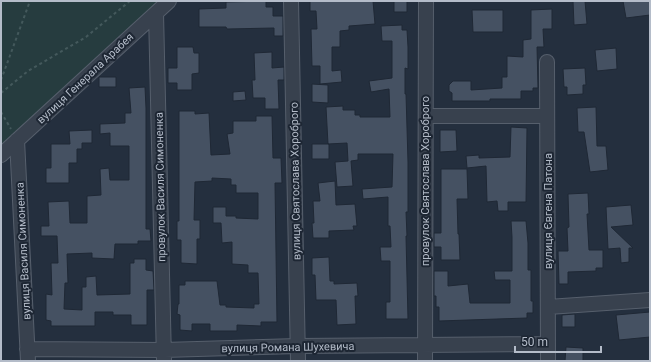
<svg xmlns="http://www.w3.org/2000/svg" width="651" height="362" font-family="Roboto,sans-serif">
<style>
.green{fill:#263c3f}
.building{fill:#455162;stroke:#1f2835}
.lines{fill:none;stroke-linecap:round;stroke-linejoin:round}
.minor-casing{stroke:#565f6c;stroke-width:16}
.path{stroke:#44595c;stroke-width:2;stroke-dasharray:3 3;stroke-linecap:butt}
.minor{stroke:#38414e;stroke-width:14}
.labels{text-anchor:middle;stroke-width:4;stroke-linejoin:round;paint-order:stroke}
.street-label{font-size:11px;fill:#b4bcc9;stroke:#1d2633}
</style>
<rect width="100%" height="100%" fill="#242f3e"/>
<path class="green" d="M1,1H169L1,155Z"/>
<path class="building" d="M266,1V7H273V16H283V36H274V28L227,29L226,27H199V9L226,8V2Z
M310,1H373L375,24L349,26V30L340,31V47H332V71L341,70L342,82L320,84V66H312L311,29H317L316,11H310Z
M394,1H407V12H394Z
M573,1H585L587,24L574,25Z
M623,1H650V15L626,18Z
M552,9V29H543L544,47H537L538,88H533V91H521V99H490V101H452V93L449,91V85L453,81H471V90L502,88V77H507V56L523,57V40L531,39V10Z
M472,10H503V32H473Z
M402,25V30H407L408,47V69L405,68V94H406L408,162V212H406L407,236H406L408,319H386V302H390V261H381L380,247H391L390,226H388V197L363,199L362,189L392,187L393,154H358V160L351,161L353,186L337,187L335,162L348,161L347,143L328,144L326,107L343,106V110H355V115H360V117H390L389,89L371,92L369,81L392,78V41H382L381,26Z
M177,47H193L194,53H199V73L192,74V90H177V83H168V68H177Z
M616,48L617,69L597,71L595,50Z
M272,52V68L284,67V80H278L279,109H265V98H253L252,80H255L254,53Z
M585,68L586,85H583V94L567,95V87H564L563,69Z
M99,77H116V87H99Z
M312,84L328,85V103L312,102Z
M145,87L146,108V229H150L151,241H138V244H115L114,259L92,258V253L67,254L68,283H65L64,309L82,310V287H86V277L96,276L97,295L130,294V263H134V259H146V270L153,271L154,290H147V325H131V315H113V312H95V326H51V321L46,320V294L52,295L51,263H58L57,236H41V226H49L48,202L69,201L70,223H87V196L101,195L100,169L109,168L110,180H129V146H110V133L100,134V124L125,123V113H131L129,88Z
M245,91L246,100L233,101V92Z
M596,107L597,146H606L608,170L590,172L584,132H578L577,108Z
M179,111H195V114L209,113L211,155L230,154L227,134L233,133V121H256V116H272L273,158H281L282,183H275L277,322H261V326L237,325V331H210V324H192V331L180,330V315L177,314L178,304H179V285H185V281H217L220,305H226V307L254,308V304H259L258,273H248V265L232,264V242L222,243L221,223H213V207H226V216H236V218L258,219V193H236V185H231V179L212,178V181L195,182L194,220H200V239H197V264L181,263V240H177V221H179Z
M511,127L527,128L526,202H508V211H498L497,201L487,202L486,166L467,168L466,156L479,155V158L510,157Z
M92,130V143H82V149H77V163H69V183H46V168H51V144H70L69,131Z
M440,130H456L457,151L440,152Z
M312,144H329V159H312Z
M441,169H467L468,199H457L458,234H459L460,260H441V247H434V233H441Z
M335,181L336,205L355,204L357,226H353L354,230L329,231V238H313L312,223H314L313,201H320L318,183Z
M588,193L589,214H587L589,250H603V268H596V271L568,272V284H559L558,251H568L567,228L569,227L568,194Z
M631,205L633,225L611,227L633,248H629V262L621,263L620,248L608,249L606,207Z
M511,221H526L528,243V270H531V301H533V313H527V318L439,321V307H436V296H434V271H448V286L468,284L470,303H510V280H495L494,271H512V237Z
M329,257L330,281H334V284L357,283L358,296H355L356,324L337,325L336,300H316L315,275H312V258Z
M650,312V337L619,340L616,315Z
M575,314V327H562V315Z
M566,347L583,348V361H565Z"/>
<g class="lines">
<defs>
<path id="minor" d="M291,1L298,361
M156,13L164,361
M547,62L548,361
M426,116H547
M17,140L28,361
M1,155L169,1
M548,307L650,300
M27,349L164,350L298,346L548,344
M425,361L426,1"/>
</defs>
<use href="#minor" class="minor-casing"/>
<path class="path" d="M1,80L30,1
M1,93L28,71L86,37L130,1
M1,112L11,129"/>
<use href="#minor" class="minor"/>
</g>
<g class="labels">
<g class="street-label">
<text transform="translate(85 78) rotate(-43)" y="4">вулиця Генерала Арабея</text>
<text transform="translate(295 181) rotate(-91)" y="4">вулиця Святослава Хороброго</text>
<text transform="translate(425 181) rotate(-90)" y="4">провулок Святослава Хороброго</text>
<text transform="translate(160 187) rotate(-91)" y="4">провулок Василя Симоненка</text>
<text transform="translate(548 211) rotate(-90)" y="4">вулиця Євгена Патона</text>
<text transform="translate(23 251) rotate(-93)" y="4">вулиця Василя Симоненка</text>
<text transform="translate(288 347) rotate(-1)" y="4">вулиця Романа Шухевича</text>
</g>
</g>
<rect width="651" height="362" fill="none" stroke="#b4bcc9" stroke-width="4"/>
<path d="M515 346v6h86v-6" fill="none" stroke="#b4bcc9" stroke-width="2"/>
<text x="521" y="346" font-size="12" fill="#b4bcc9" stroke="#1d2633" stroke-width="3" paint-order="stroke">50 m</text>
</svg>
